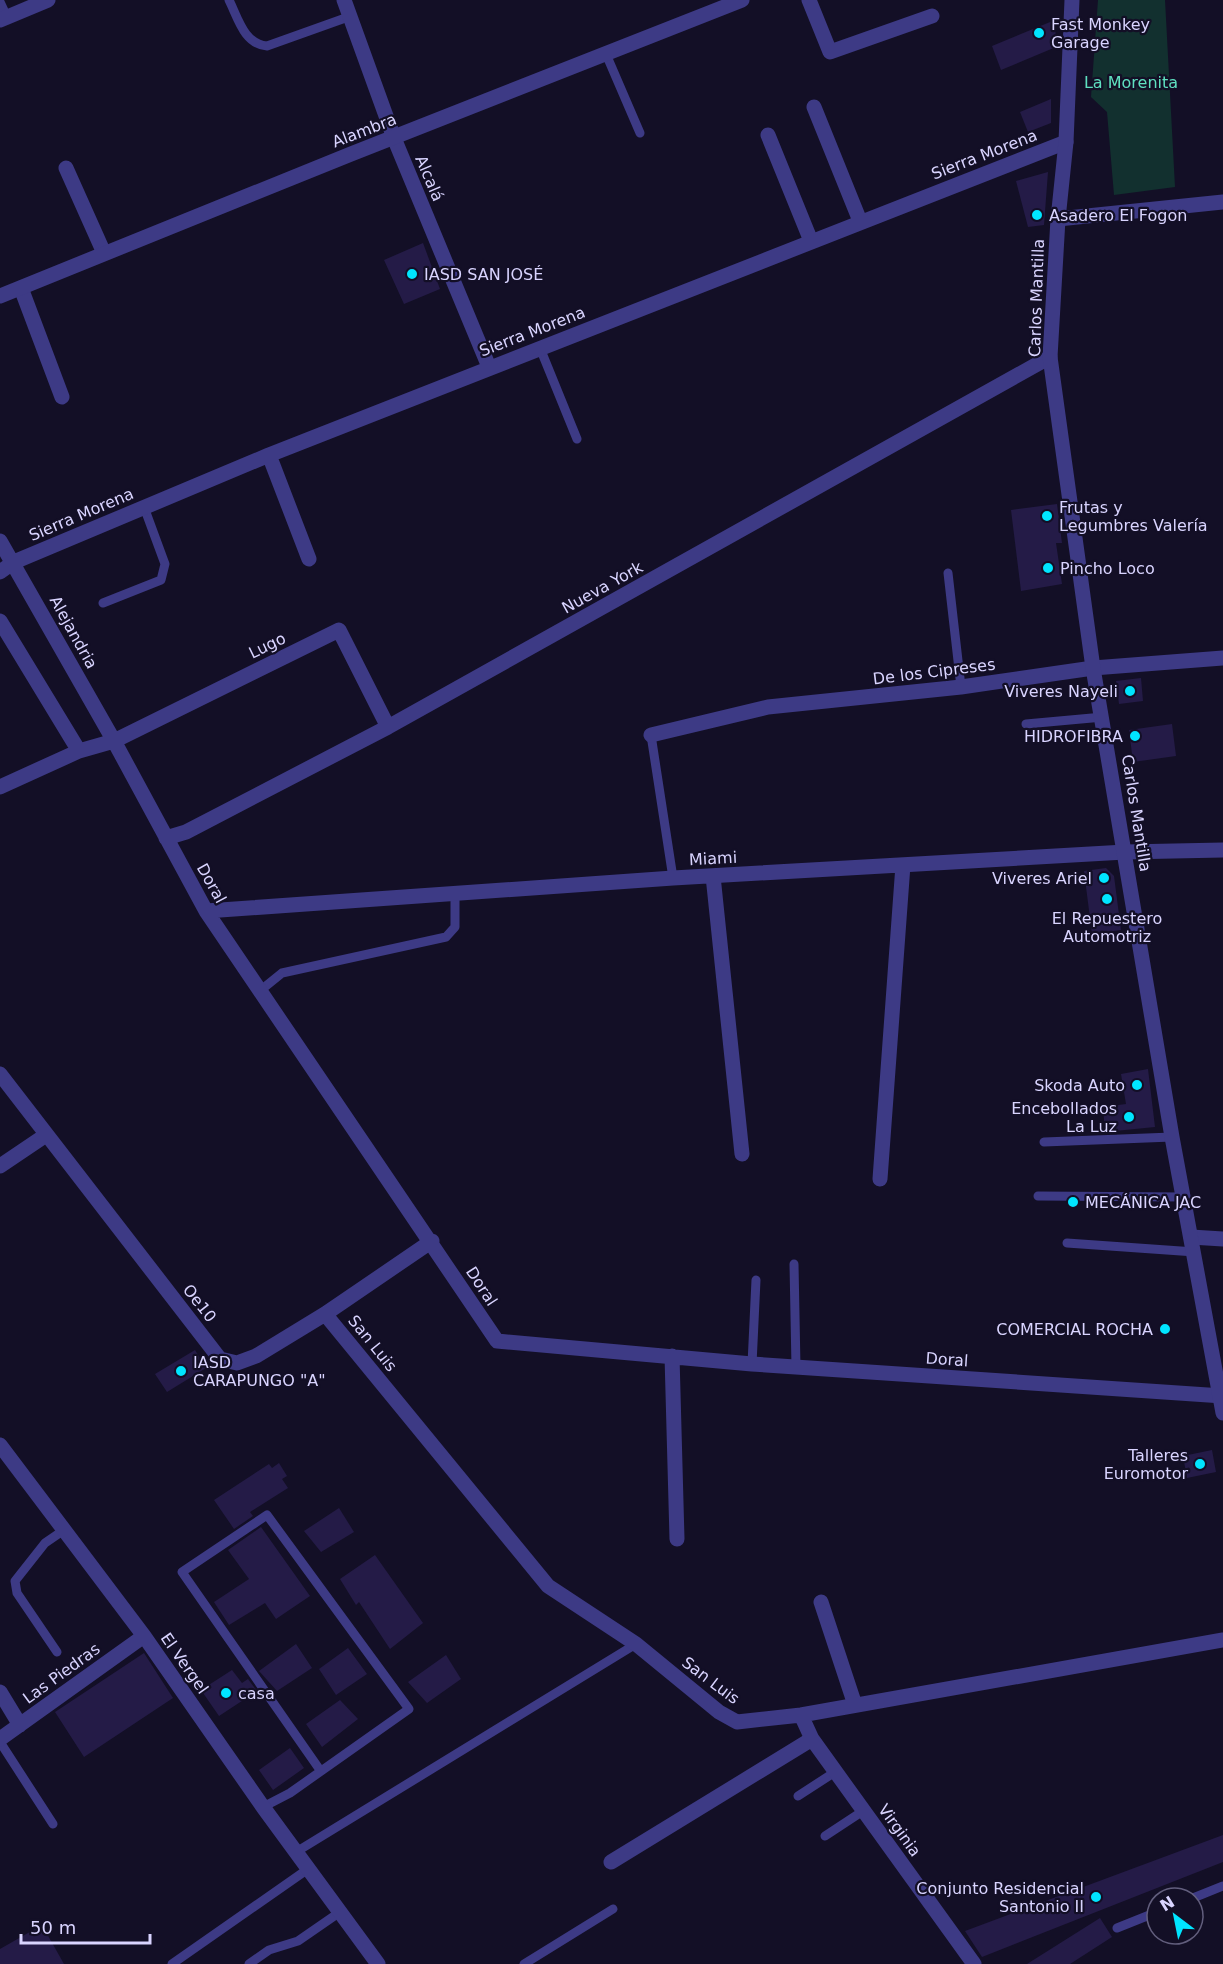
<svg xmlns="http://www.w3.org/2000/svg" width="1223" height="1964" font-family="'DejaVu Sans',sans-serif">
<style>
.green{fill:#12302f}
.building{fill:#241b47}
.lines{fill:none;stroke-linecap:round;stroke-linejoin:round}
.service{stroke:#3d3a85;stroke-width:9}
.minor{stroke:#3d3a85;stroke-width:15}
.tertiary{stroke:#3d3a85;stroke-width:15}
.poi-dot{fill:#00e5ff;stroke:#130f26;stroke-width:2}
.labels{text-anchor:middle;stroke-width:4.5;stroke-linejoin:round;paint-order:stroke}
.poi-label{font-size:16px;fill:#d9d4ff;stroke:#130f26;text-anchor:start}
.park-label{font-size:16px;fill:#5fe0c0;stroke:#130f26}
.street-label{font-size:16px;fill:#d9d4ff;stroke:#130f26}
</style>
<rect width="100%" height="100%" fill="#130f26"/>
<path class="green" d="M1098,0H1165L1175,187L1114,195L1107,112L1091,97Z"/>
<path class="building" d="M1055,20L1056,47L1001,70L992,46Z
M1051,99V123L1028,132L1020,112Z
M1048,172L1044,225L1028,227L1016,181Z
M423,243L440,289L404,304L384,260Z
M1057,504L1062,543H1056L1062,584L1021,591L1011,510Z
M1141,678L1143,701L1119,704L1116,681Z
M1172,724L1176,756L1133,762L1129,730Z
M1106,868L1114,876L1121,930L1092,934L1084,871Z
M1148,1069L1155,1127L1105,1132L1103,1107L1126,1104L1121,1074Z
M195,1350L206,1368L167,1392L155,1374Z
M1212,1450L1216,1472L1187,1478L1183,1456Z
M279,1463L287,1476L282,1479L288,1488L250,1512L253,1516L234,1529L214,1500L269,1464L272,1468Z
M339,1508L354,1532L321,1552L304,1531Z
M261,1527L310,1596L276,1619L265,1603L229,1625L214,1602L249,1579L228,1550Z
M375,1555L423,1623L390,1649L359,1602L356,1605L340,1579Z
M296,1644L312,1668L277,1691L259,1671Z
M348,1648L367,1674L336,1695L319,1669Z
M144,1653L173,1698L84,1757L55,1712Z
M446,1655L461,1679L427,1703L408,1682Z
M232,1670L242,1683L248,1679L257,1691L219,1716L201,1690Z
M340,1700L358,1719L322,1747L306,1724Z
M290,1748L304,1768L273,1790L259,1770Z
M1223,1835V1862L982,1957L965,1931Z
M1100,1918L1112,1937L1070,1964H1027Z
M42,1925L64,1964H0V1949Z"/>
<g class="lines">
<path class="service" d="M229,0C238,18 244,44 267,46L351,16
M0,2L7,17
M606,54L640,133
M540,348L577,439
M948,573L961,687
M103,603L161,580L165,564L144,507
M1026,724L1103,717
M651,735L673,878
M261,990L282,973L446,937L455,927V893
M1044,1142L1172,1137
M1038,1196L1184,1197
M1067,1243L1195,1252
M794,1264L796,1367
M752,1364L756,1280
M57,1652L17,1593L15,1581L45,1543L64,1530
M0,1742L53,1824
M798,1796L835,1772
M263,1807L290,1793L409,1709L267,1515L182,1572L320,1770
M825,1836L863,1811
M296,1852L636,1644
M1193,1898L1223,1886
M1117,1928L1157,1912
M172,1964L308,1869
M249,1964L269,1950L298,1941L340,1912
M524,1964L613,1909"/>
<path class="minor" d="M344,0L394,138L489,367
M809,0L830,52L932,16
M0,20L48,0
M814,107L860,221
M768,135L811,241
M66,168L104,253
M1058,219L1223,202
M21,288L62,397
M269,455L309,559
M0,541L114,741L206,911L497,1341L752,1364L1223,1396
M0,572L14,562L269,455L1066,142
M0,621L79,751
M651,735L768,707L961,687L1093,668L1223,658
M0,787L79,751L114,741L339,630L388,727
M166,838L186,832L388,727L1050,357
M713,876L742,1154
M206,911L673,878L1125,852L1223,850
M0,1074L220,1359L237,1363L256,1356L325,1314L432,1241
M0,1166L46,1135
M880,1179L903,865
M1191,1237L1223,1239
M325,1314L548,1586L636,1644L719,1712L737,1722L801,1715L1223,1640
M672,1356L677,1539
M0,1445L144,1636L263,1807L378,1964
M821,1602L855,1705
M0,1692L20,1725
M801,1715L812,1739L974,1964
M0,1739L144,1636
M611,1862L812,1739"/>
<path class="tertiary" d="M1072,0L1066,142L1058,219L1050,357L1093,668L1172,1137L1223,1413
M0,296L351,154L742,0"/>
</g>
<g class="poi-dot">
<circle cx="1039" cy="33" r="6"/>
<circle cx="1037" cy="215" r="6"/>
<circle cx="412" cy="274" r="6"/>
<circle cx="1047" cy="516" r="6"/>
<circle cx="1048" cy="568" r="6"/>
<circle cx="1130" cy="691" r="6"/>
<circle cx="1135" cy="736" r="6"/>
<circle cx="1104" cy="878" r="6"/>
<circle cx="1107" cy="899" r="6"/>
<circle cx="1137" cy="1085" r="6"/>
<circle cx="1129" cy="1117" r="6"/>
<circle cx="1073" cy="1202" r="6"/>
<circle cx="1165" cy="1329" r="6"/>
<circle cx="181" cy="1371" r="6"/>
<circle cx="1200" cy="1464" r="6"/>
<circle cx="226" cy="1693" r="6"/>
<circle cx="1096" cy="1897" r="6"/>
</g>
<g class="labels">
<g class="poi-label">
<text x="1051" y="30">Fast Monkey<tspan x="1051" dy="18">Garage</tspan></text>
<text x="1049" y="221">Asadero El Fogon</text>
<text x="424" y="280">IASD SAN JOSÉ</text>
<text x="1059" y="513">Frutas y<tspan x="1059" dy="18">Legumbres Valería</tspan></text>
<text x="1060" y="574">Pincho Loco</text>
<text x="1118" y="697" text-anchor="end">Viveres Nayeli</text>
<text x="1123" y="742" text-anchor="end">HIDROFIBRA</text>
<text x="1092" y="884" text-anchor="end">Viveres Ariel</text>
<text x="1107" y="924" text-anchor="middle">El Repuestero<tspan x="1107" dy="18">Automotriz</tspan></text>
<text x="1125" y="1091" text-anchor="end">Skoda Auto</text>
<text x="1117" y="1114" text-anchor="end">Encebollados<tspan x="1117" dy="18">La Luz</tspan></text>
<text x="1085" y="1208">MECÁNICA JAC</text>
<text x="1153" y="1335" text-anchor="end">COMERCIAL ROCHA</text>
<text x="193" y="1368">IASD<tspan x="193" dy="18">CARAPUNGO "A"</tspan></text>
<text x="1188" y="1461" text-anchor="end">Talleres<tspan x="1188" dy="18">Euromotor</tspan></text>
<text x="238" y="1699">casa</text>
<text x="1084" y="1894" text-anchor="end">Conjunto Residencial<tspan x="1084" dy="18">Santonio II</tspan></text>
</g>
<g class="park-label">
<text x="1131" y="88">La Morenita</text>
</g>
<g class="street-label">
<text transform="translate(364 130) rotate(-21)" y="6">Alambra</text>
<text transform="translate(984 154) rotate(-21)" y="6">Sierra Morena</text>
<text transform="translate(430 178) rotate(67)" y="6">Alcalá</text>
<text transform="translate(1036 298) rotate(-88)" y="6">Carlos Mantilla</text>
<text transform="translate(532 331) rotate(-21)" y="6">Sierra Morena</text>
<text transform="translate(81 514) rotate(-23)" y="6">Sierra Morena</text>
<text transform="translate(602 587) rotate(-29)" y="6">Nueva York</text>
<text transform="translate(74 632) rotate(61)" y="6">Alejandria</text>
<text transform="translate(267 645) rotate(-26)" y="6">Lugo</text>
<text transform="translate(934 671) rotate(-7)" y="6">De los Cipreses</text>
<text transform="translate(1137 813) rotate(81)" y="6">Carlos Mantilla</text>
<text transform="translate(713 858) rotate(-3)" y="6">Miami</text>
<text transform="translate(212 883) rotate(61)" y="6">Doral</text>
<text transform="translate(482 1286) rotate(57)" y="6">Doral</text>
<text transform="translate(200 1303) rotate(52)" y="6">Oe10</text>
<text transform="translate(373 1343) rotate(51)" y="6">San Luis</text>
<text transform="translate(947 1359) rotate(4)" y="6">Doral</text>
<text transform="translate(185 1663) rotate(55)" y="6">El Vergel</text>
<text transform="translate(61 1673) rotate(-36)" y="6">Las Piedras</text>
<text transform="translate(711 1680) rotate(37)" y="6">San Luis</text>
<text transform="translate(900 1830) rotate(54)" y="6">Virginia</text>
</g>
</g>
<g transform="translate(1175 1916) rotate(328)"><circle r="28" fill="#130f26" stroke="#625e7d" stroke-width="1.5"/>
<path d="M0-4.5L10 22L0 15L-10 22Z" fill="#00e5ff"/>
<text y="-9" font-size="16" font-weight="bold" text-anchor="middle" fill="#d9d4ff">N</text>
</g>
<path d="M21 1934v9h129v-9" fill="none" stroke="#d9d4ff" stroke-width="3"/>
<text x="30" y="1934" font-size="18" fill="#d9d4ff" stroke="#130f26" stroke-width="4.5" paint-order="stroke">50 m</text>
</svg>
